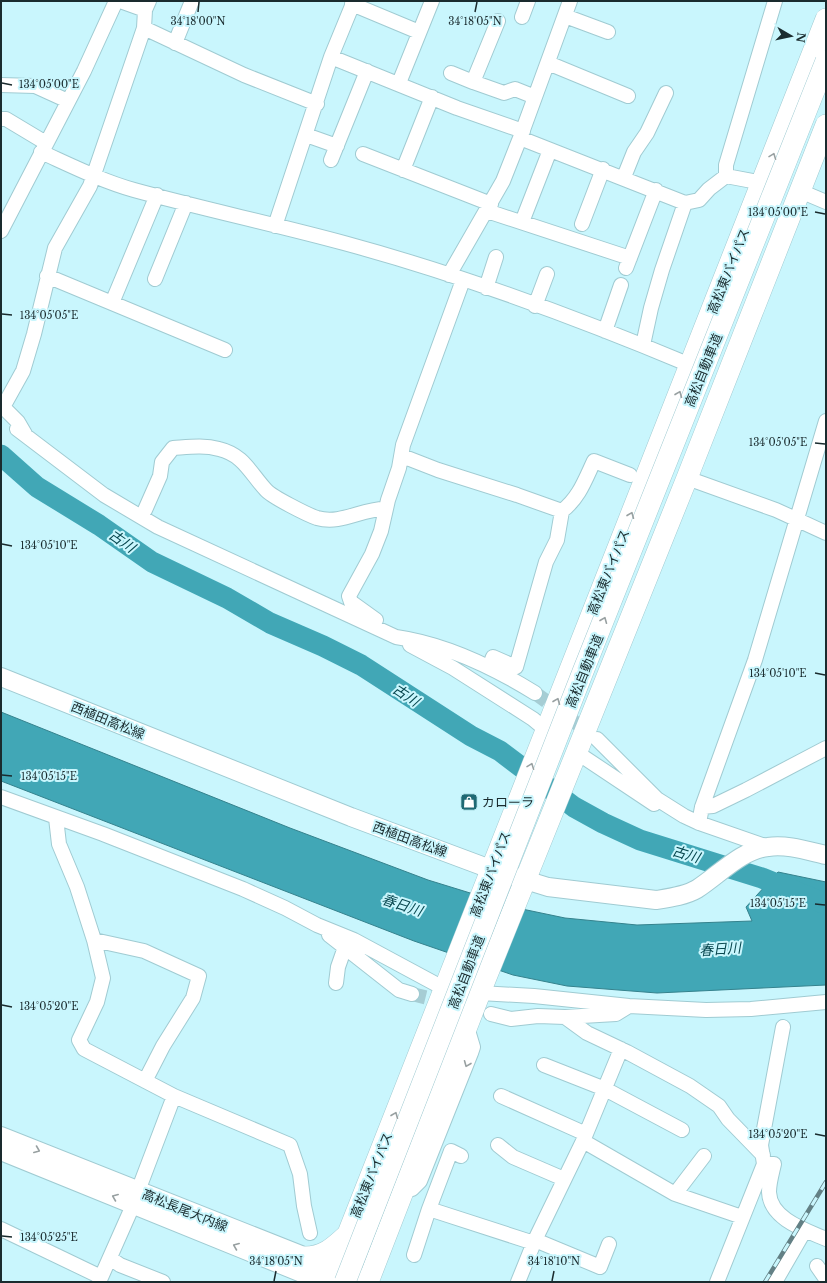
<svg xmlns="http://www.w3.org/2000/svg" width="827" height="1283" font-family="'Libre Baskerville','Noto Sans JP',serif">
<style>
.water{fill:#41a7b6;stroke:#35828d}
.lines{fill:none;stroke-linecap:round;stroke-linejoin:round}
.river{stroke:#41a7b6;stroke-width:21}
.minor-tunnel{stroke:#a6cdd4;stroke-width:14;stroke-dasharray:14 7;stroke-linecap:butt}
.minor-casing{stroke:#a0cbd2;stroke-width:16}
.major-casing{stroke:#a0cbd2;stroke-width:20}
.highway-casing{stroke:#a0cbd2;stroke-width:22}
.minor{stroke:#fff;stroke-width:14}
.major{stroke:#fff;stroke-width:18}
.highway{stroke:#fff;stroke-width:21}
.rail-casing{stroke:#638085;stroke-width:4.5}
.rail{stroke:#c9f6fd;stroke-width:3;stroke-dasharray:9;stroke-linecap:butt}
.highway-bridge-casing{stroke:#a0cbd2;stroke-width:22;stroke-linecap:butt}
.highway-bridge{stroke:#fff;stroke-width:21}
.oneway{stroke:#98a0a1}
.ticks{fill:none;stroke:#1a2b2e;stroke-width:1.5}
.labels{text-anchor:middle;stroke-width:4;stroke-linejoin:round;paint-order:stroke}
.street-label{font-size:13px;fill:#1a2b2e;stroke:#c9f6fd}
.poi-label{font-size:13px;fill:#1a2b2e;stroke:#c9f6fd;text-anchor:start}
.water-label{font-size:14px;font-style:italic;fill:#08474f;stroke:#c9f6fd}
.ticks-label{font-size:10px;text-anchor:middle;fill:#1a2b2e;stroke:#c9f6fd;stroke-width:4;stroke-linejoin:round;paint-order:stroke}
</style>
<rect width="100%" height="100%" fill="#c9f6fd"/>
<path class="water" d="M1,712L290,828L428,880L522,909L565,918L637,925L752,921L746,907L778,872L826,882V985L657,993L567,986L513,975L414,941L1,781Z"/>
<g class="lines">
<path class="river" d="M1,455L37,487L99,525L152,562L227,598L270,623L323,646L361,665L471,736L500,751L574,807L603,823L640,840L762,878L826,904"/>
<path class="minor-tunnel" d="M535,693L591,734
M412,994L448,1003"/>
<defs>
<path id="minor" d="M120,1L145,10
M352,4L419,32
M565,16L608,32
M522,17L528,1
M498,21L473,82L504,93L515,89L535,97L520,138L685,203L699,200L709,189L726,176L763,183
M144,28L145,10L149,1
M175,43L192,1
M331,57L457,108L523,131
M548,63L628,96
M451,73L473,82
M399,83L432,1
M1,85L35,86L68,101
M535,97L570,1
M1,119H6L46,143
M306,135L337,146
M41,152C72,166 102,181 134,190C203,209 274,224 344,243C462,275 578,318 690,365
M363,154L491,204
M331,160L367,71
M403,170L432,97
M726,176V165L775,1
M624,177L634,152L647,133L666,93
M800,191L826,202
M487,211L630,258
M522,222L550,150
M582,224L603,169
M275,226L331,57L354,1
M1,231L84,71L116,1
M626,268L656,190
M449,275L503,181L520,138
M47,276L225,350
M155,279L186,203
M486,288L496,257
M112,303L157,195
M535,306L547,274
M605,331L621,285
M643,345L651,308L662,270L685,203
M17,429L104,495L158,527L396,637C445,644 493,667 535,693
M25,434L18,422L3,407L23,371L34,334L55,248L90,186L144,28L244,75L317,104
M402,456L438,470L517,495L562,511
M687,478L776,510L826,533
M145,510L160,476L162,462L173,448C189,447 204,445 219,449C244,455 250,473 266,490C272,497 308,515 317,518C342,525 362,508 386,509
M376,620L351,602L349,596L372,554L381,531L388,500L399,468L403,445L463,280
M410,645L453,668L533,719L545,729
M489,667L493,657L516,667L546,562L557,540L562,511C579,498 585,480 594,461L630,475
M597,739L657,799L684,816L699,823L768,847
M576,752L654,804
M1,797L103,834L243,889L285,908L317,925L354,940L445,989
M702,807L713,806L746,790L826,748
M56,818L59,844L77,887L94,940L103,978L97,1002L79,1040L84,1049L174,1096L290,1145L300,1174L304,1206L310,1233
M699,823L702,807L755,660L826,421
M329,935L399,990L412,994
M94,940L144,951L199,976L193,998L163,1046L145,1081
M336,983L338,967L345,947
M480,993L534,996L629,1006L706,1010L751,1009L826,1002
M491,1014L511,1019L538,1016L565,1017L616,1014L629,1006
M565,1017L587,1033L627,1052L690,1086L719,1106L728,1119L763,1155
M621,1049L583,1141L675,1194L742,1217
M544,1065L605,1089L682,1130
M501,1096L586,1134
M498,1145L513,1157L564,1179
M461,1156L451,1151L429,1209L534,1243
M764,1164H774C772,1173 769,1183 769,1192C770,1219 805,1230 826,1239
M404,1190L412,1189L420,1181L471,1053L473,1047L467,1027
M675,1194L704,1156
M1,1229L101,1277
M535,1240L600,1267L609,1244
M414,1255L429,1209
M110,1258L120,1265L163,1282
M817,1266L826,1279
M99,1282L130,1212L174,1096
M518,1282L535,1240L583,1141
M717,1282L764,1164L761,1145L783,1027
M775,1282L805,1230"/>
<path id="major" d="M1,677L351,817L493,870L548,887L656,900C669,898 685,896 697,889C719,875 741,850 768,847C787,844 808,851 826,855
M1,1136L369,1282
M1,1151L324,1282"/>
<path id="highway" d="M305,1257C323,1257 333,1248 346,1236
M329,1282L826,19
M368,1282L483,985L687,478L826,125"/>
</defs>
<use href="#minor" class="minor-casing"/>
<use href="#major" class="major-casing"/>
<use href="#highway" class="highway-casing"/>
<use href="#minor" class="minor"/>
<use href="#major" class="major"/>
<use href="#highway" class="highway"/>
<defs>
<path id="rail" d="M765,1282L826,1182"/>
</defs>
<use href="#rail" class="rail-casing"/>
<use href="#rail" class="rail"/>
<defs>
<path id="highway-bridge" d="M345,1282L582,674L826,61"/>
</defs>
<use href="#highway-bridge" class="highway-bridge-casing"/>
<use href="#highway-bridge" class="highway-bridge"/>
</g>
<defs><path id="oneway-chevron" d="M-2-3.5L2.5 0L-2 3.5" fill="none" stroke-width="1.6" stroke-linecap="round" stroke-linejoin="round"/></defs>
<g class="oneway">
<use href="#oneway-chevron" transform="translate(773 156) rotate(-69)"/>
<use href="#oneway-chevron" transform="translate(679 394) rotate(-68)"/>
<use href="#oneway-chevron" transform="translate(631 515) rotate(-68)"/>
<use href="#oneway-chevron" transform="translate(604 620) rotate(-68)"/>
<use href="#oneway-chevron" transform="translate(557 701) rotate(-68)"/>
<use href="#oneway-chevron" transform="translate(531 766) rotate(-69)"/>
<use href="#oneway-chevron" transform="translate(467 1064) rotate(112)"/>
<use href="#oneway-chevron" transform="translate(395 1115) rotate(-68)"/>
<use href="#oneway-chevron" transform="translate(37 1150) rotate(22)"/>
<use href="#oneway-chevron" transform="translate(115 1197) rotate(-158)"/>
<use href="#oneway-chevron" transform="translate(236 1246) rotate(-158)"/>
</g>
<path class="ticks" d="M198,12L199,2M475,12L477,2M2,83L12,85M815,212L825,214M2,314L12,315M815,443L825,444M2,544L12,546M815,673L825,675M2,775L12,776M815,904L825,905M2,1005L12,1007M815,1134L825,1136M2,1236L12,1237M274,1281L276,1271M552,1281L554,1271"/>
<defs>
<symbol id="shop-square" viewBox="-11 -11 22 22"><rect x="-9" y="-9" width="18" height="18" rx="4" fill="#1f6974" stroke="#c9f6fd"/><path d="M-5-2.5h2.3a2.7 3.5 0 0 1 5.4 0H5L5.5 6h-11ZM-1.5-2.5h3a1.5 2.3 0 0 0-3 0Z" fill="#fff"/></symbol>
</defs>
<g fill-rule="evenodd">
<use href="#shop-square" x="459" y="792" width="20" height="20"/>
</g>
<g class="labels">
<g class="street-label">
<text transform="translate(728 271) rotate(-68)" y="5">高松東バイパス</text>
<text transform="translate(703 370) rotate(-68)" y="5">高松自動車道</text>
<text transform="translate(608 572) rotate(-68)" y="5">高松東バイパス</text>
<text transform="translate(584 671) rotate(-68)" y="5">高松自動車道</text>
<text transform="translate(108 720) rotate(22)" y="5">西植田高松線</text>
<text transform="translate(410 839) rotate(20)" y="5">西植田高松線</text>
<text transform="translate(490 874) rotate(-69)" y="5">高松東バイパス</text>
<text transform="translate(466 972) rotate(-69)" y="5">高松自動車道</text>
<text transform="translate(371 1175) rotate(-68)" y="5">高松東バイパス</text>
<text transform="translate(185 1210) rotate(22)" y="5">高松長尾大内線</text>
</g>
<g class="poi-label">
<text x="482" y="807">カローラ</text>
</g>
<g class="water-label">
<text transform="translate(122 541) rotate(35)" y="5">古川</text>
<text transform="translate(406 695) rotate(33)" y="5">古川</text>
<text transform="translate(686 854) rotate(17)" y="5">古川</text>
<text transform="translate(402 905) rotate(18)" y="5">春日川</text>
<text transform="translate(720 949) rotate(-4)" y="5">春日川</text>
</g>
</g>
<g class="ticks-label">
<text x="198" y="25">34°18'00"N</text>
<text x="475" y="25">34°18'05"N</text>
<text x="49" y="88">134°05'00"E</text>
<text x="778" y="216">134°05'00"E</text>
<text x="49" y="319">134°05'05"E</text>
<text x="778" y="446">134°05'05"E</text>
<text x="49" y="549">134°05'10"E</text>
<text x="778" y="677">134°05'10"E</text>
<text x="49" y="780">134°05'15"E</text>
<text x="778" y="907">134°05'15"E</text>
<text x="49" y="1010">134°05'20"E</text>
<text x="778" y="1138">134°05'20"E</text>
<text x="49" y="1241">134°05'25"E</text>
<text x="276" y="1265">34°18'05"N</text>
<text x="554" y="1265">34°18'10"N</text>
</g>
<rect width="827" height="1283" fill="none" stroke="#1a2b2e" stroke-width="4"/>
<g transform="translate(791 36) rotate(99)" stroke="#c9f6fd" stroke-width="3" paint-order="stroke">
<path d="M0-3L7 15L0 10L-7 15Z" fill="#1a2b2e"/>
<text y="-6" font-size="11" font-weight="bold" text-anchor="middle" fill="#1a2b2e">N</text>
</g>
</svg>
